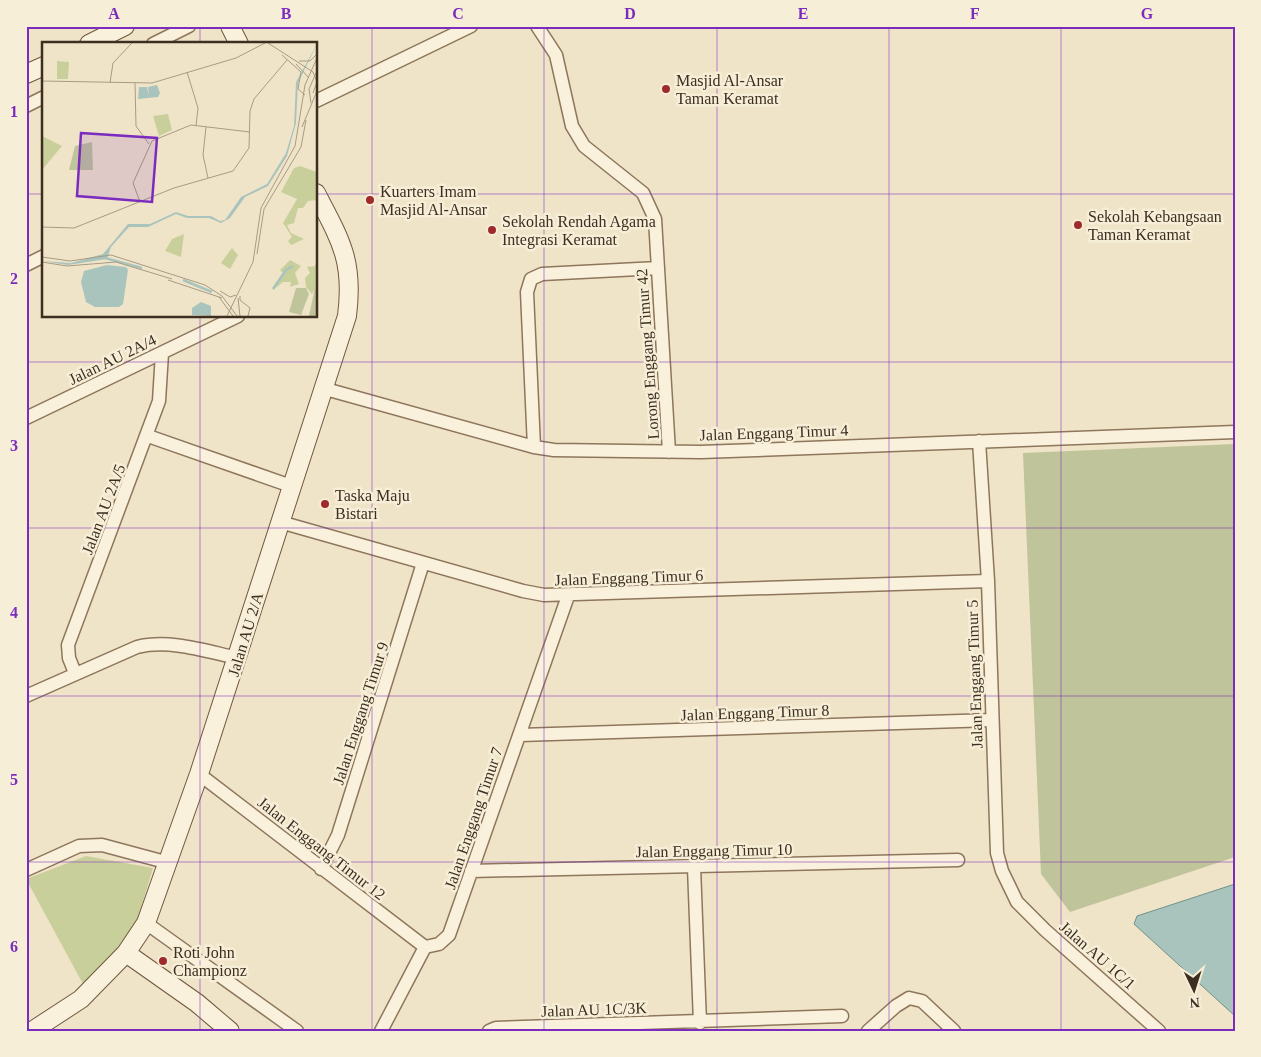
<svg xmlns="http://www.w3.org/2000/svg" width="1261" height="1057" font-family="'Times New Roman',serif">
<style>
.green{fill:#c9cf9b}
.cemetery{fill:#bfc49a}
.water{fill:#a9c4bc;stroke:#6f938a}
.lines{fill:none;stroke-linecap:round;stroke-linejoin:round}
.street-casing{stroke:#8d765c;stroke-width:15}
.secondary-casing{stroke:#6f573f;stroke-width:20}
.street{stroke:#faf1dc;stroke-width:12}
.secondary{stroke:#faf1dc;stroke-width:18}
.grid{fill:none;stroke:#7b2cbf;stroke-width:1;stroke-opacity:0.55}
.poi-dot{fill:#9e2a2b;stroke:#f7eed8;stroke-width:2}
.labels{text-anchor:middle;stroke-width:5;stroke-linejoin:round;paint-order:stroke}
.poi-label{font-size:16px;fill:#3d2e20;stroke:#f7eed8;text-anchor:start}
.street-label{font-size:16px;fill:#3d2e20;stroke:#f7eed8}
.inset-river{fill:none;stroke:#a9c4bc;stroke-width:2.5}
.inset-road{fill:none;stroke:#a89b85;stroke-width:1}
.view{fill:#7b2cbf;fill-opacity:0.15;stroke:#7b2cbf;stroke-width:2.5}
.inset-edge{fill:none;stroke:#3d2e20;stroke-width:2.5}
.neatline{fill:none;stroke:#7b2cbf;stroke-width:2}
.grid-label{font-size:16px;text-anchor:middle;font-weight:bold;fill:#7b2cbf}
</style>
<rect width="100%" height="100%" fill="#f0e4c8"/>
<path class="green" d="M86,856L153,868L133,934L83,984L26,879Z"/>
<path class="cemetery" d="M1235,444V857L1070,912L1041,874L1023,453Z"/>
<path class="water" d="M1235,884V1016L1134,924L1137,916Z"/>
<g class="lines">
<defs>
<path id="street" d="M537,26L556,55L572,126L584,146L643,193L655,219L669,452
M153,44L189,26
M316,101L471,26
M26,106L44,97
M26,265L44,256
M322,388L534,447L554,450L701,452L1235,432
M26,418L238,316
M148,436L291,486
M979,441L988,581L997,853L1002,871L1017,902L1045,930L1159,1031
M534,447L527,292L531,279L542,274L658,268
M280,522L523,591L544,595L988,581
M75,673L69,658L68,645L159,401L162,353
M26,696L137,647C170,639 205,651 238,658
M520,735L992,720
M199,774L425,947
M694,867L700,1023
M321,869L338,835L423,563
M26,870L79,846L102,845L169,863
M471,871L958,860
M146,923L297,1031
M381,1031L425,947L439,944L449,935L568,596
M489,1031L496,1028L842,1016
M868,1031L896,1006L909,998L922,1001L954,1031"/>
<path id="secondary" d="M230,26L239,44
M89,44L125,26
M26,74L44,66
M126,953L197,1003L230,1031
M32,1031L81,999L126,953L146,923L199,774L347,316C354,261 341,241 316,193"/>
</defs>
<use href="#street" class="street-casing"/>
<use href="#secondary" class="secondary-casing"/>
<use href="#street" class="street"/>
<use href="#secondary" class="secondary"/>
</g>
<path class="grid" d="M200,26V44M372,26V1031M544,26V1031M717,26V1031M889,26V1031M1061,26V1031M26,194H44M316,194H1235M200,316V1031M26,362H1235M26,528H1235M26,696H1235M26,862H1235"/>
<g class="poi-dot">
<circle cx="666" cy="89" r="5"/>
<circle cx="370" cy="200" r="5"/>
<circle cx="1078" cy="225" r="5"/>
<circle cx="492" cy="230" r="5"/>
<circle cx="325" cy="504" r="5"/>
<circle cx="163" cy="961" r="5"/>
</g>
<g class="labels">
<g class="poi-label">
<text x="676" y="86">Masjid Al-Ansar<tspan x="676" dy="18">Taman Keramat</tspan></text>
<text x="380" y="197">Kuarters Imam<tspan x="380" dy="18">Masjid Al-Ansar</tspan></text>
<text x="1088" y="222">Sekolah Kebangsaan<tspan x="1088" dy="18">Taman Keramat</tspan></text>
<text x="502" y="227">Sekolah Rendah Agama<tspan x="502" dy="18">Integrasi Keramat</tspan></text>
<text x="335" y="501">Taska Maju<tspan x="335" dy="18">Bistari</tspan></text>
<text x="173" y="958">Roti John<tspan x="173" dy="18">Championz</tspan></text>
</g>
<g class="street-label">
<text transform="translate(647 354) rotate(-94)" y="6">Lorong Enggang Timur 42</text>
<text transform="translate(112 359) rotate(-26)" y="6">Jalan AU 2A/4</text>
<text transform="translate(774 432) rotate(-2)" y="6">Jalan Enggang Timur 4</text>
<text transform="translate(103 509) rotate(-69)" y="6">Jalan AU 2A/5</text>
<text transform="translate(629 577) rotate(-2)" y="6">Jalan Enggang Timur 6</text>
<text transform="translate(245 634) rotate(-73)" y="6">Jalan AU 2/A</text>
<text transform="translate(974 674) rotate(-92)" y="6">Jalan Enggang Timur 5</text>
<text transform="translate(755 712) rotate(-2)" y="6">Jalan Enggang Timur 8</text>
<text transform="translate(360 713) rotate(-72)" y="6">Jalan Enggang Timur 9</text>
<text transform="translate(473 818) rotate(-71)" y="6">Jalan Enggang Timur 7</text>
<text transform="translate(322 848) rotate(38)" y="6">Jalan Enggang Timur 12</text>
<text transform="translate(714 850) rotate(-1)" y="6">Jalan Enggang Timur 10</text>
<text transform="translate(1098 955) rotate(41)" y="6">Jalan AU 1C/1</text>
<text transform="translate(594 1009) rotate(-2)" y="6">Jalan AU 1C/3K</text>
</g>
</g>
<g transform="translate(42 42)">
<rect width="275" height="275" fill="#f0e4c8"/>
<path d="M15,19L27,20L26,37H15ZM126,72L130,88L117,94L111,74ZM0,94L20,104L0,128ZM258,124L275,130V158L266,159L261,166H256L252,181L245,183L249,191L262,197L249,203L246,199L250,195L241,181L255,157L239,150L252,126ZM142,192L139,215L123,209L130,197ZM190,206L196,213L188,227L179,221ZM275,215V243L270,252L264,245L263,236L268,231L265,225L273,224ZM248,218L259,224L253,231L257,242L248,245L249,240H241L231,248L241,231L238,228Z" fill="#c9cf9b"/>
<path d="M50,100L51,128H27L33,104ZM275,243V274H267L273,245ZM254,246H264L267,252L259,273L247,270Z" fill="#bfc49a"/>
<path d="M275,2L256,41L254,81L245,114L226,144L203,155L188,176L179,181L167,176H145L134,172L106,185H87L69,205L65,217L26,223L0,219L29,221L61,212L86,182H108L134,170L146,174H169L178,179L183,178L199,155L225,142L244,111L252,84L254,40ZM115,43L118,51L116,55L96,57L97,45H105L107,54L106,45ZM65,223L84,225L86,228L81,262L77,265H53L44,260L39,240L42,229ZM159,260L169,264V274L150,273V266Z" fill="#a9c4bc"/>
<path class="inset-river" d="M63,216L100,226M141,238L170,250M231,247L244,228L251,224"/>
<path class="inset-road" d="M226,1L271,30L275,40L271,51M240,13L259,30L256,47L263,53M257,19H268L275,12M254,22L267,36M145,30L156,66L154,84M0,39L110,41L194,16L223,1M68,41L71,21L90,1M93,41L94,84L107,102M269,61L267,47L275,29M164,85L161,113L166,136M260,85L275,49M259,105L264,78M98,160L91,141L110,99L149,83L208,90M0,185L32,186L132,146L191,129L207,106L208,69L212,57L245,18M215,212L222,167L259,105M0,215L28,219L69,213L163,243L180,254L195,274M0,220L25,224L74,220L130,237M126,238L180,256M178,249L188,255L194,253M198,254V258L208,266L206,274M177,255L191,274M196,256L198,274M185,274L211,220L219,166L253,104L263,43L275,16"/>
<path class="view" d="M39,91L115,96L110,160L35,154Z"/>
<rect width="275" height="275" class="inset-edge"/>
</g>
<rect width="1261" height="1057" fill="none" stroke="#f7eed8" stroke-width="55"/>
<g transform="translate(1194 990) rotate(176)" stroke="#f7eed8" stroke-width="4" paint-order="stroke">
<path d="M0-4L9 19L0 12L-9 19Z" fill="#3d2e20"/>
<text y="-8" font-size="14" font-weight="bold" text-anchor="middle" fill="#3d2e20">N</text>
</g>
<rect x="28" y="28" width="1206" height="1002" class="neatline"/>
<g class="grid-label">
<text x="114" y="19">A</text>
<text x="286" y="19">B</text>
<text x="458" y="19">C</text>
<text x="630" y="19">D</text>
<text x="803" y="19">E</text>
<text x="975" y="19">F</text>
<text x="1147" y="19">G</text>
<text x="14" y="117">1</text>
<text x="14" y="284">2</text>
<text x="14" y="451">3</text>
<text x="14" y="618">4</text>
<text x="14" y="785">5</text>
<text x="14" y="952">6</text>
</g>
</svg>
